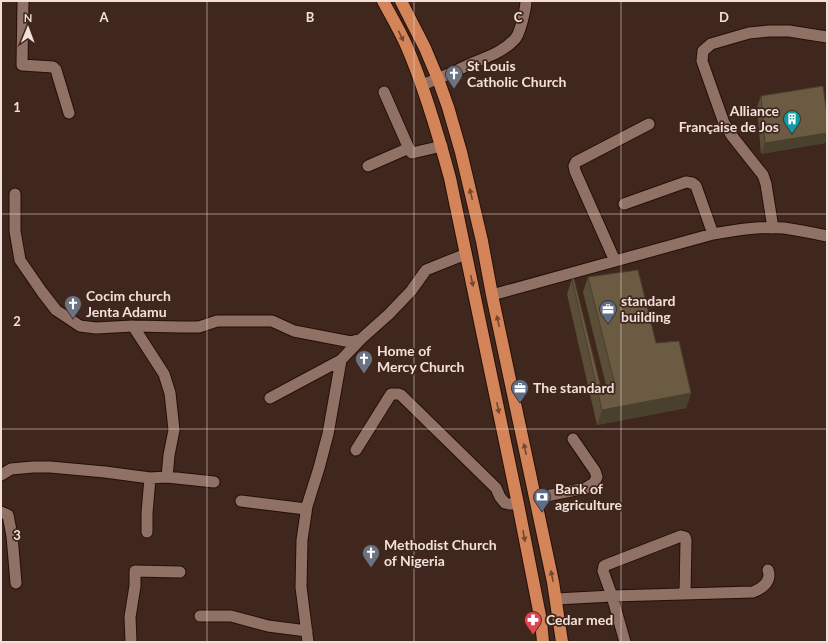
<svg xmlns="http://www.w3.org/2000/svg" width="828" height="643" font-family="Lato,sans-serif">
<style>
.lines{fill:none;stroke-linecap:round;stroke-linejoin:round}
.minor-casing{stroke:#260f07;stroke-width:13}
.highway-casing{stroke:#260f07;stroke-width:14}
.minor{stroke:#907166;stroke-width:11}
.highway{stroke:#d38459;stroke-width:12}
.wall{fill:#5b4e39}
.shaded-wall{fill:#4a402e}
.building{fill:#6a5b42;stroke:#4a402e}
.oneway{fill:#734832}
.grid{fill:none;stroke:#f1e0d9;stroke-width:1;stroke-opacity:0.55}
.labels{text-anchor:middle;stroke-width:3.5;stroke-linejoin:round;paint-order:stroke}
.poi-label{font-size:14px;font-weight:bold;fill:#f1e0d9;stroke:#40271d;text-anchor:start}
.grid-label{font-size:13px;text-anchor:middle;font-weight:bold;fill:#f1e0d9;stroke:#40271d;stroke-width:3.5;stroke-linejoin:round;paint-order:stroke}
</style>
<rect width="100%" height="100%" fill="#40271d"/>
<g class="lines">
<defs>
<path id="minor" d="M23,1L22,65L53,67L56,70L69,113
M422,85C440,78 458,70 475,62C490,56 504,51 515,39C520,34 526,8 526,1
M384,92L410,151L412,153L442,146
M368,166L409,148
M15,194V231L20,260L42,292L56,310L80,326L96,328L133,326L181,327H199L217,321H272L294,331L351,342L361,339L389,314L411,291L426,270L466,254
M624,204L686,182L692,183L696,186L713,234
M773,228L766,184L763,175L732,136L724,123L702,61L703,51L711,44L749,33L769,31H789L827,37
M615,261L575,171L574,166L576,162L649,124
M492,295L713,234C736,230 760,226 784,228C798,230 813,233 827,236
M133,326L164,374L170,393L174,430L169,455L167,477
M270,398L341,360L361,339
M356,450L391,394H398L401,395L496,488L500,497L505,503L509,504H518
M1,475L11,469L33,467H50L105,472L150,478L167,477L214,482
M536,498L586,488L594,483L597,477L595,471L573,439
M241,501L306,509
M1,512L8,515L12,536L16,583
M147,532V513L150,478
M556,599L612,596L603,571L604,566L606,565L681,536L685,537L686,540L685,594
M200,616H231L268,626L307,631
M131,642L130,617L135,586V571L180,572
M308,642L301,587L302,540L307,506L319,468L328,434L341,360
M625,642L612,596L753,592C763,588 772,581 768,570"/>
<path id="highway" d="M383,1C391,16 400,31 407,47C425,89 438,134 450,178L518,504L541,621L543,642
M401,1L425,48L438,79L448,107L461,152L482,241L492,295L553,582L562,642"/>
</defs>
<use href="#minor" class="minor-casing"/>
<use href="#highway" class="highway-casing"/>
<use href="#minor" class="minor"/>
<use href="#highway" class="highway"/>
</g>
<path class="wall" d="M761,96L827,115V138L825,143L761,154L757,107Z
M588,277L656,343L691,393L686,408L597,425L567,294L572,279L601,388L603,392L607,393H608L583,292Z"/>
<path class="shaded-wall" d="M827,133V138L825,143L761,154L765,143Z
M691,393L686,408L597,425L602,410Z"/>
<path class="building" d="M823,86L827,115V133L765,143L761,96Z
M638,270L656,343L679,341L691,393L602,410L572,279H574L601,388L603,392L607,393L610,394L613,392L615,389V385L588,277Z"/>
<defs><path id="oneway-solid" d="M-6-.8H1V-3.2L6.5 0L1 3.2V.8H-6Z"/></defs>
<g class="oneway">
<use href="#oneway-solid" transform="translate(401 36) rotate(64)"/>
<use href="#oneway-solid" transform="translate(471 194) rotate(-103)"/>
<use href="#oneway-solid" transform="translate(472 281) rotate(78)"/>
<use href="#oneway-solid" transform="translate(498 321) rotate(-102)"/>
<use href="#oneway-solid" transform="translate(498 408) rotate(78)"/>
<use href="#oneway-solid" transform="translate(525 449) rotate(-102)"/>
<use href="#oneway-solid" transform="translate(524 536) rotate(79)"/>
<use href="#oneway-solid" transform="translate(552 576) rotate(-101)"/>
</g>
<path class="grid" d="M207,1V642M414,1V642M621,1V642M1,214H827M1,429H827"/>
<defs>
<symbol id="church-pin" viewBox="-11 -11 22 30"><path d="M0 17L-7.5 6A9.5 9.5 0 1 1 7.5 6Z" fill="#6b7280" stroke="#40271d"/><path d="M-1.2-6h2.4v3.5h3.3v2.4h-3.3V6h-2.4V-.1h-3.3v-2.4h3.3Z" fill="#fff"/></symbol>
<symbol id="building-pin" viewBox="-11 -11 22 30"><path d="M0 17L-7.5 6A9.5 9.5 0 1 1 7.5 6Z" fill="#0f9aa8" stroke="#40271d"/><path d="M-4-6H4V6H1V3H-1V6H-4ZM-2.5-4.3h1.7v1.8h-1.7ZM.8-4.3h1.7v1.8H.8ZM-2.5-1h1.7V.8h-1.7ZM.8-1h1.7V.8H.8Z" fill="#fff"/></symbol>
<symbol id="office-pin" viewBox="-11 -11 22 30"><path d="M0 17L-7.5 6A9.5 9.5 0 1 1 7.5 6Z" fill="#5c6f8a" stroke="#40271d"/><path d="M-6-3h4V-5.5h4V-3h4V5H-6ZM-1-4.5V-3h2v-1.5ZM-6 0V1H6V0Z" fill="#fff"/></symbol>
<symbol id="bank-pin" viewBox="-11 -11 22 30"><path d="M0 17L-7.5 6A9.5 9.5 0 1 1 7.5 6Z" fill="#5c6f8a" stroke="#40271d"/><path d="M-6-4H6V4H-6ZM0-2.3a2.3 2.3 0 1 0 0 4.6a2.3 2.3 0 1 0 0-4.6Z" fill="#fff"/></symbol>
<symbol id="pharmacy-pin" viewBox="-11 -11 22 30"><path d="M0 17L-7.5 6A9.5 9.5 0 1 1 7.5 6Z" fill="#e0444e" stroke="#40271d"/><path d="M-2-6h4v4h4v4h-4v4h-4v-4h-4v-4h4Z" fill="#fff"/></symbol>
</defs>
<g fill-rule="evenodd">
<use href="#church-pin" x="444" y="64" width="20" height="27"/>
<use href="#building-pin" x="782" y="109" width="20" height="27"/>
<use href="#church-pin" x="63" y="294" width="20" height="27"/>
<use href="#office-pin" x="598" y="299" width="20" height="27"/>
<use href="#church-pin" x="354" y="349" width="20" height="27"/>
<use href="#office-pin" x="510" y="378" width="20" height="27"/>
<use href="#bank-pin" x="532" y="487" width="20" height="27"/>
<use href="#church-pin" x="361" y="543" width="20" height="27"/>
<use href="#pharmacy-pin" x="523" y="610" width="20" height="27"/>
</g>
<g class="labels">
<g class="poi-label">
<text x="467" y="71">St Louis<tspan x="467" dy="16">Catholic Church</tspan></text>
<text x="779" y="116" text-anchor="end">Alliance<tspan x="779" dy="16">Française de Jos</tspan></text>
<text x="86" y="301">Cocim church<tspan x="86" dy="16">Jenta Adamu</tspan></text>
<text x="621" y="306">standard<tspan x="621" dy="16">building</tspan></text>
<text x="377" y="356">Home of<tspan x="377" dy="16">Mercy Church</tspan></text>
<text x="533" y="393">The standard</text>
<text x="555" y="494">Bank of<tspan x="555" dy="16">agriculture</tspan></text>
<text x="384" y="550">Methodist Church<tspan x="384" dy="16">of Nigeria</tspan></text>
<text x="546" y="625">Cedar med</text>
</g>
</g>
<g class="grid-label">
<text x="104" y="22">A</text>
<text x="310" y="22">B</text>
<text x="518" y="22">C</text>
<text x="724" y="22">D</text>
<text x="17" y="112">1</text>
<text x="17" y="326">2</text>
<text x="17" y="540">3</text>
</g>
<rect width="828" height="643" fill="none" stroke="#f1e0d9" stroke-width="4"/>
<g transform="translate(28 28) rotate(1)" stroke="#40271d" stroke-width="3" paint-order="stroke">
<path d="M0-3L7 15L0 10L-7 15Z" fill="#f1e0d9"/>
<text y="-6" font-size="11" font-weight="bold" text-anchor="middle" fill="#f1e0d9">N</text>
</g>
</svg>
